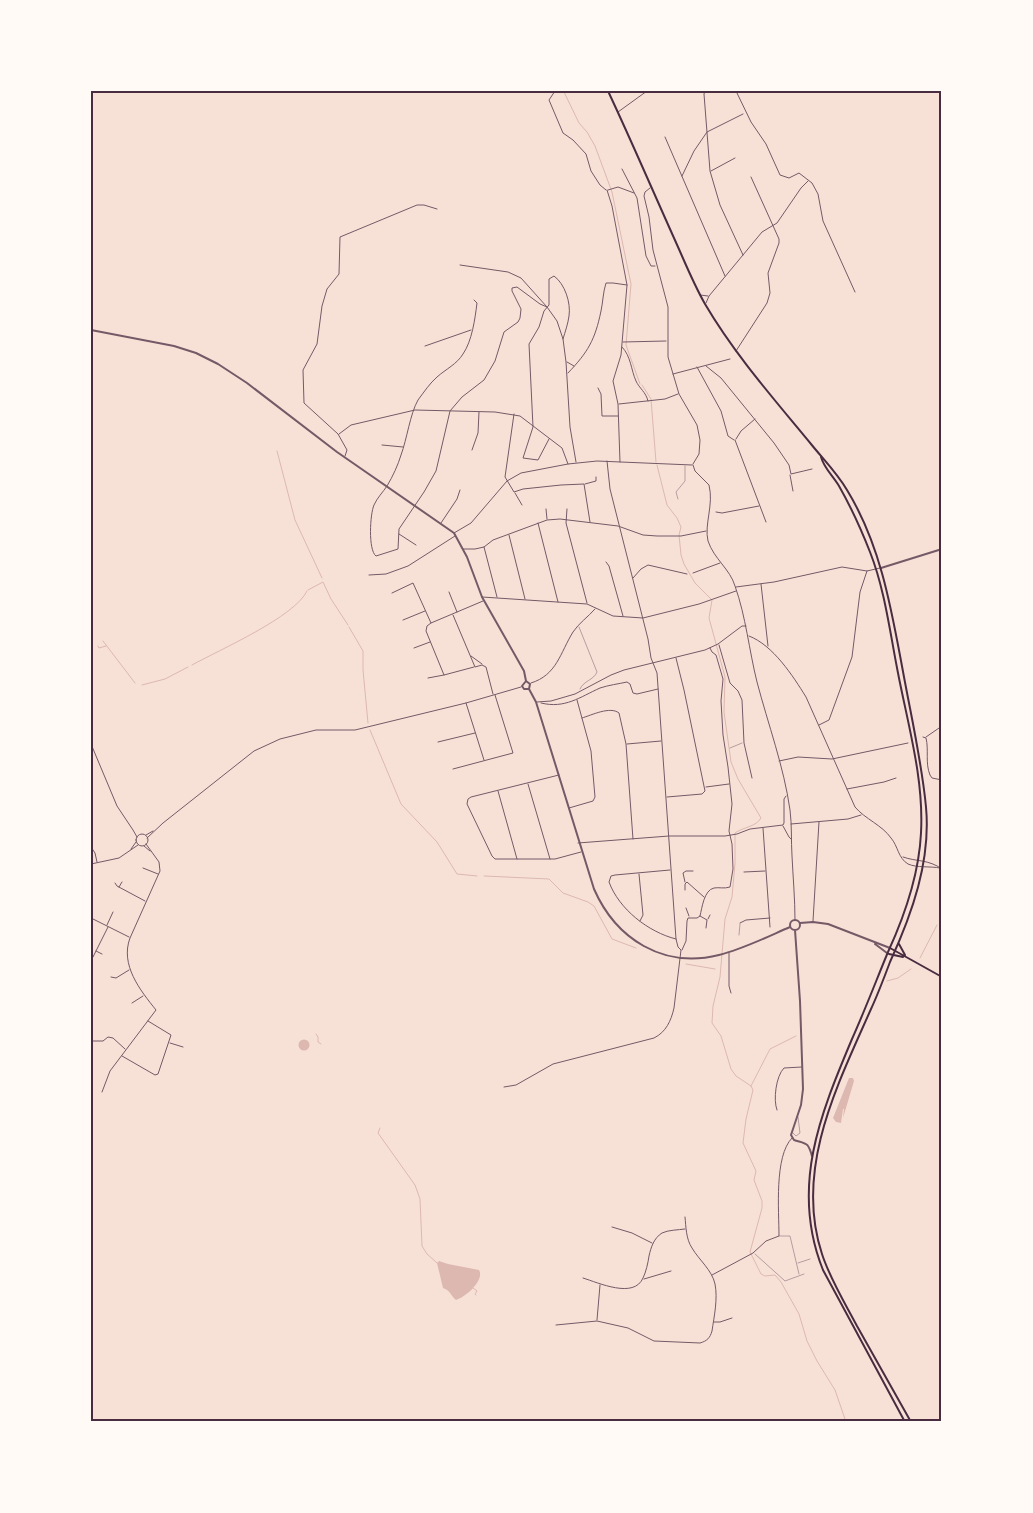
<svg xmlns="http://www.w3.org/2000/svg" width="1033" height="1513" font-family="Bitter,serif">
<style>
.water{fill:#dcb8b0}
.lines{fill:none;stroke-linecap:round;stroke-linejoin:round}
.stream{stroke:#dcb8b0;stroke-width:1}
.service{stroke:#755966;stroke-width:0.5}
.minor{stroke:#755966;stroke-width:1}
.tertiary{stroke:#755966;stroke-width:2}
.primary{stroke:#4a2c40;stroke-width:2}
.neatline{fill:none;stroke:#4a2c40;stroke-width:2}
</style>
<rect width="100%" height="100%" fill="#f7e1d7"/>
<path class="water" d="M298.5 1045a5.5 5.5 0 1 1 11 0a5.5 5.5 0 1 1-11 0Z
M849,1078H853L854,1081L843,1118L844,1109H843L841,1123L836,1122L833,1118Z
M439,1261L448,1264L479,1270C485,1280 466,1297 456,1300C451,1296 450,1290 443,1288L437,1263Z"/>
<g class="lines">
<path class="stream" d="M564,92L579,123L587,132L595,146L612,192L631,284L626,345L640,384
M642,385L651,399L656,462
M277,451L295,520L322,578
M657,465L667,505L677,518L681,527L679,535L681,555L684,564L695,583L712,600L709,618L725,677L724,712L731,762L738,779L761,818C756,827 743,827 735,833V863L732,897L725,919L720,977L713,1006L712,1023L721,1036L731,1069L736,1076L751,1086L753,1090L746,1119L743,1143L756,1171L754,1180L762,1201V1208L750,1252L761,1274L765,1276L775,1275L781,1282L799,1314L807,1341L817,1361L835,1390L846,1422
M308,590L323,582L331,599L348,625
M349,627L363,651V670L368,723
M103,641L135,683
M98,646L99,648L106,646
M192,665C219,650 295,617 307,591
M142,685L165,679L188,667
M370,730L401,804L437,842L457,874L477,876
M484,876L549,879L563,893L588,902L594,906L612,939L636,948
M920,958L937,925
M686,964L715,969
M887,981L898,978L911,969
M316,1034L318,1037V1042L321,1044
M751,1086L770,1049L796,1036
M380,1128L378,1133L415,1185L420,1199L422,1246L427,1254L437,1263
M473,1288L477,1291L475,1294L476,1295"/>
<path class="service" d="M678,499L676,492L685,481V466
M579,627L597,672C594,680 583,681 580,689
M730,748L742,743
M739,935L740,924
M793,1133L796,1136L800,1133L798,1117
M779,1236H790L799,1274
M755,1254L785,1281L804,1274
M798,1263L810,1259"/>
<path class="minor" d="M555,91L549,100L563,133L573,140L586,154L591,171L600,185L606,190
M705,91L704,94L710,171L720,205L743,255
M736,91L751,122L766,144L780,175L789,178L799,173L812,183L818,194L823,221L855,292
M618,112L647,91
M665,137L725,276
M622,169L637,198L646,256L651,266H655
M711,171L735,158
M682,176L694,151L707,132L743,114
M650,188L645,192L644,196L649,217L653,250L668,307V357L679,394L697,425L700,440L699,454L693,464
M607,190L612,206L627,285L621,355L613,381L618,404L620,462
M608,190L618,187L634,193
M460,265L508,272L521,278L547,307L557,321L563,339L566,362L570,427L576,462
M700,295L708,296
M474,300L477,303C475,319 472,341 463,354C457,364 446,369 437,377C430,383 424,392 418,400C410,414 407,439 401,455C398,465 393,476 387,486C383,492 377,498 374,505C370,514 368,550 376,556L398,549L399,529L424,492L436,471L450,411L462,397L484,380L495,361L504,332L518,322L520,318L521,309L512,291V288L517,287L540,304L547,307
M706,303L709,296L762,232L777,223L801,188L808,181
M623,342L666,341
M425,346L471,330
M622,347C631,356 631,370 636,381C639,388 646,392 648,401
M736,351L767,303L770,293L768,273L779,243V239L751,177
M567,362L574,366
M706,366L721,378L774,443L789,465L791,474L812,469
M697,367L721,411L728,436L734,440
M568,373C588,352 595,340 601,311C603,302 603,292 606,283H613L627,285
M673,374L730,359
M598,388L601,394L602,416H618
M619,404L665,399L678,394
M514,414L505,477L514,492L523,489L561,485L584,484L590,522
M339,434L351,425L415,410L495,412L520,416L562,448L568,464
M549,439L538,460L523,458L533,427L529,344L539,327L544,311L549,305V279L554,276C565,284 571,303 569,316C568,324 565,332 563,339
M736,439L741,431L755,419
M735,440L766,522
M382,445L403,447
M472,450L478,433L479,412
M345,456L347,450L338,434L304,403L303,370L317,344L322,306L327,289L339,274L340,237L417,205H424L437,209
M693,465L695,471L709,485C714,505 704,524 708,541C714,559 730,569 735,586C746,617 749,650 757,682C768,724 784,767 790,810C792,825 791,841 792,856C793,877 795,899 795,920
M790,475L793,491
M585,484L596,481V477
M515,493L522,505
M546,509L547,519
M567,509L566,523L587,603
M716,512L722,513L759,506
M441,523L457,499L460,490
M538,523L558,602
M454,533L471,523L507,481L521,473L568,464L597,461L692,465
M399,534L416,545
M509,535L525,599
M484,547L497,597
M463,549H475L484,547L493,540L547,520L560,519L618,526L643,535L657,536H681L706,531
M606,562L609,566L623,616
M693,573L720,563
M369,575L386,574L408,566L455,536
M633,578L641,569L648,565L687,574
M761,584L768,646
M736,587L774,582L842,567L867,571L880,568
M449,592L457,612
M392,593L413,583L431,623L483,601
M482,597L587,604L613,616L643,618L699,604L736,591
M453,615L475,667L482,665L486,667L493,694
M403,620L425,611
M431,623L427,626L426,631L444,675L474,667
M749,636C773,645 793,676 806,697L855,807C865,819 882,825 891,838C898,846 898,858 908,864C917,868 930,866 940,868
M719,645L730,683L738,691L742,700L744,743L752,778
M414,648L430,642
M471,656L482,664
M428,678L444,675
M531,683C557,675 560,653 573,632C579,623 588,617 595,609
M537,702L551,701L575,694L611,675L624,670L705,650L718,644L742,626H746
M466,703L484,760
M541,703C565,709 580,697 600,688C609,685 618,684 627,682L630,684L633,693L637,694L658,689
M582,718C592,715 610,706 619,713L626,744L633,839
M819,725L829,720L852,657L860,592L867,571
M923,737L926,738C929,750 925,763 930,775L932,778L942,780
M926,737L942,726
M438,742L475,733
M91,744L117,806L133,830L137,837
M627,744L661,741
M779,761L798,757L832,759L908,743
M453,769L513,753L495,695
M559,775L471,797L468,799L467,804L492,856L495,859H555L581,852
M528,784L550,859
M706,787L729,784
M847,789L884,782L896,778
M498,791L517,859
M667,797L702,794L705,791L684,690L676,658
M569,808L593,801L595,797L591,751L577,700
M791,824L848,819L861,815
M783,826L789,837L791,839
M763,828L770,927
M136 840a6 6 0 1 1 12 0a6 6 0 1 1-12 0Z
M146,835L153,831
M147,838L163,823L254,751L280,739L316,730H355L466,703L521,687
M578,843L669,836H725L737,834L750,829L783,825L784,823V799L786,796
M144,846L150,851
M91,847L95,853L97,862
M131,849L136,842
M903,857C917,862 928,859 942,869
M91,864L119,858L138,845
M143,868L158,874
M670,870L615,875L611,876L609,882C619,909 648,932 676,939
M744,872L765,871
M639,874L643,915L640,921
M685,882L683,873L686,871H693
M115,883L117,886L145,901
M119,887L122,882
M685,890V884L687,882L704,897
M686,908L689,916
M700,916L707,920L706,928
M91,918L129,937
M708,919L710,915
M813,921L819,822
M740,923L746,920L770,918
M107,925L113,912
M682,950L686,941L687,921L688,918H697L700,916C702,908 704,890 714,888C719,887 724,889 730,887L733,869L732,844L729,831L732,804L728,767L723,735L721,701L723,679L716,655L712,652L710,648
M96,951L102,954
M729,953V986L731,993
M93,957L108,927
M111,977L116,978L129,970
M132,1003L143,996
M91,1041H103L108,1037L113,1038L125,1049
M170,1043L183,1047
M122,1056L155,1075L158,1074L171,1035L148,1021
M504,1087L516,1085L553,1064L654,1038C666,1032 671,1021 674,1008L681,950L678,947L676,939L657,673L651,658L648,639L610,489L607,461
M102,1092L110,1071L156,1010C140,990 120,965 130,938L160,871L159,862L146,844
M777,1110C773,1100 776,1076 784,1068L802,1067
M612,1227L632,1233L652,1243
M712,1275L753,1253L766,1241L779,1236C779,1211 774,1156 792,1138
M583,1278C599,1283 634,1299 643,1278C646,1272 648,1263 649,1256C651,1247 654,1238 662,1233C668,1230 678,1230 685,1229
M644,1279L671,1271
M597,1320L600,1285
M714,1322H720L732,1318
M556,1325L597,1321L628,1328L654,1341L700,1343C707,1341 710,1338 712,1331C714,1317 718,1299 715,1284C712,1270 699,1260 692,1248C686,1239 686,1227 685,1217"/>
<path class="tertiary" d="M91,330L174,346L196,353L218,364L247,383L337,452L454,533L467,557L482,597L524,671L526,681L522,686L524,689H529L536,702L594,889C616,939 663,969 719,955C743,949 767,937 790,927
M881,568L942,549
M526,681L530,684L529,689
M790 925a5 5 0 1 1 10 0a5 5 0 1 1-10 0Z
M800,923L813,922L828,924L890,948
M795,930L800,1001L803,1089L801,1105L791,1135L794,1140C807,1144 808,1142 812,1156
M875,944L887,953"/>
<path class="primary" d="M608,91C631,140 652,189 674,238C684,260 693,283 705,304C735,355 774,399 811,444C823,459 837,473 847,490C882,547 892,613 904,677C912,720 922,764 926,807C931,861 912,914 890,962C884,978 878,994 871,1009C837,1086 794,1169 822,1254C830,1279 845,1303 857,1326C875,1358 893,1390 911,1422
M821,457C824,468 833,476 839,486C851,507 861,529 870,552C885,590 890,633 898,673C908,725 924,779 921,833C919,875 905,915 888,952C876,981 865,1010 852,1039C820,1115 790,1188 823,1270L905,1422
M899,944L905,955
M890,948L942,977
M889,954L903,957"/>
</g>
<rect width="1033" height="1513" fill="none" stroke="#fffaf5" stroke-width="185"/>
<rect x="92" y="92" width="848" height="1328" class="neatline"/>
</svg>
